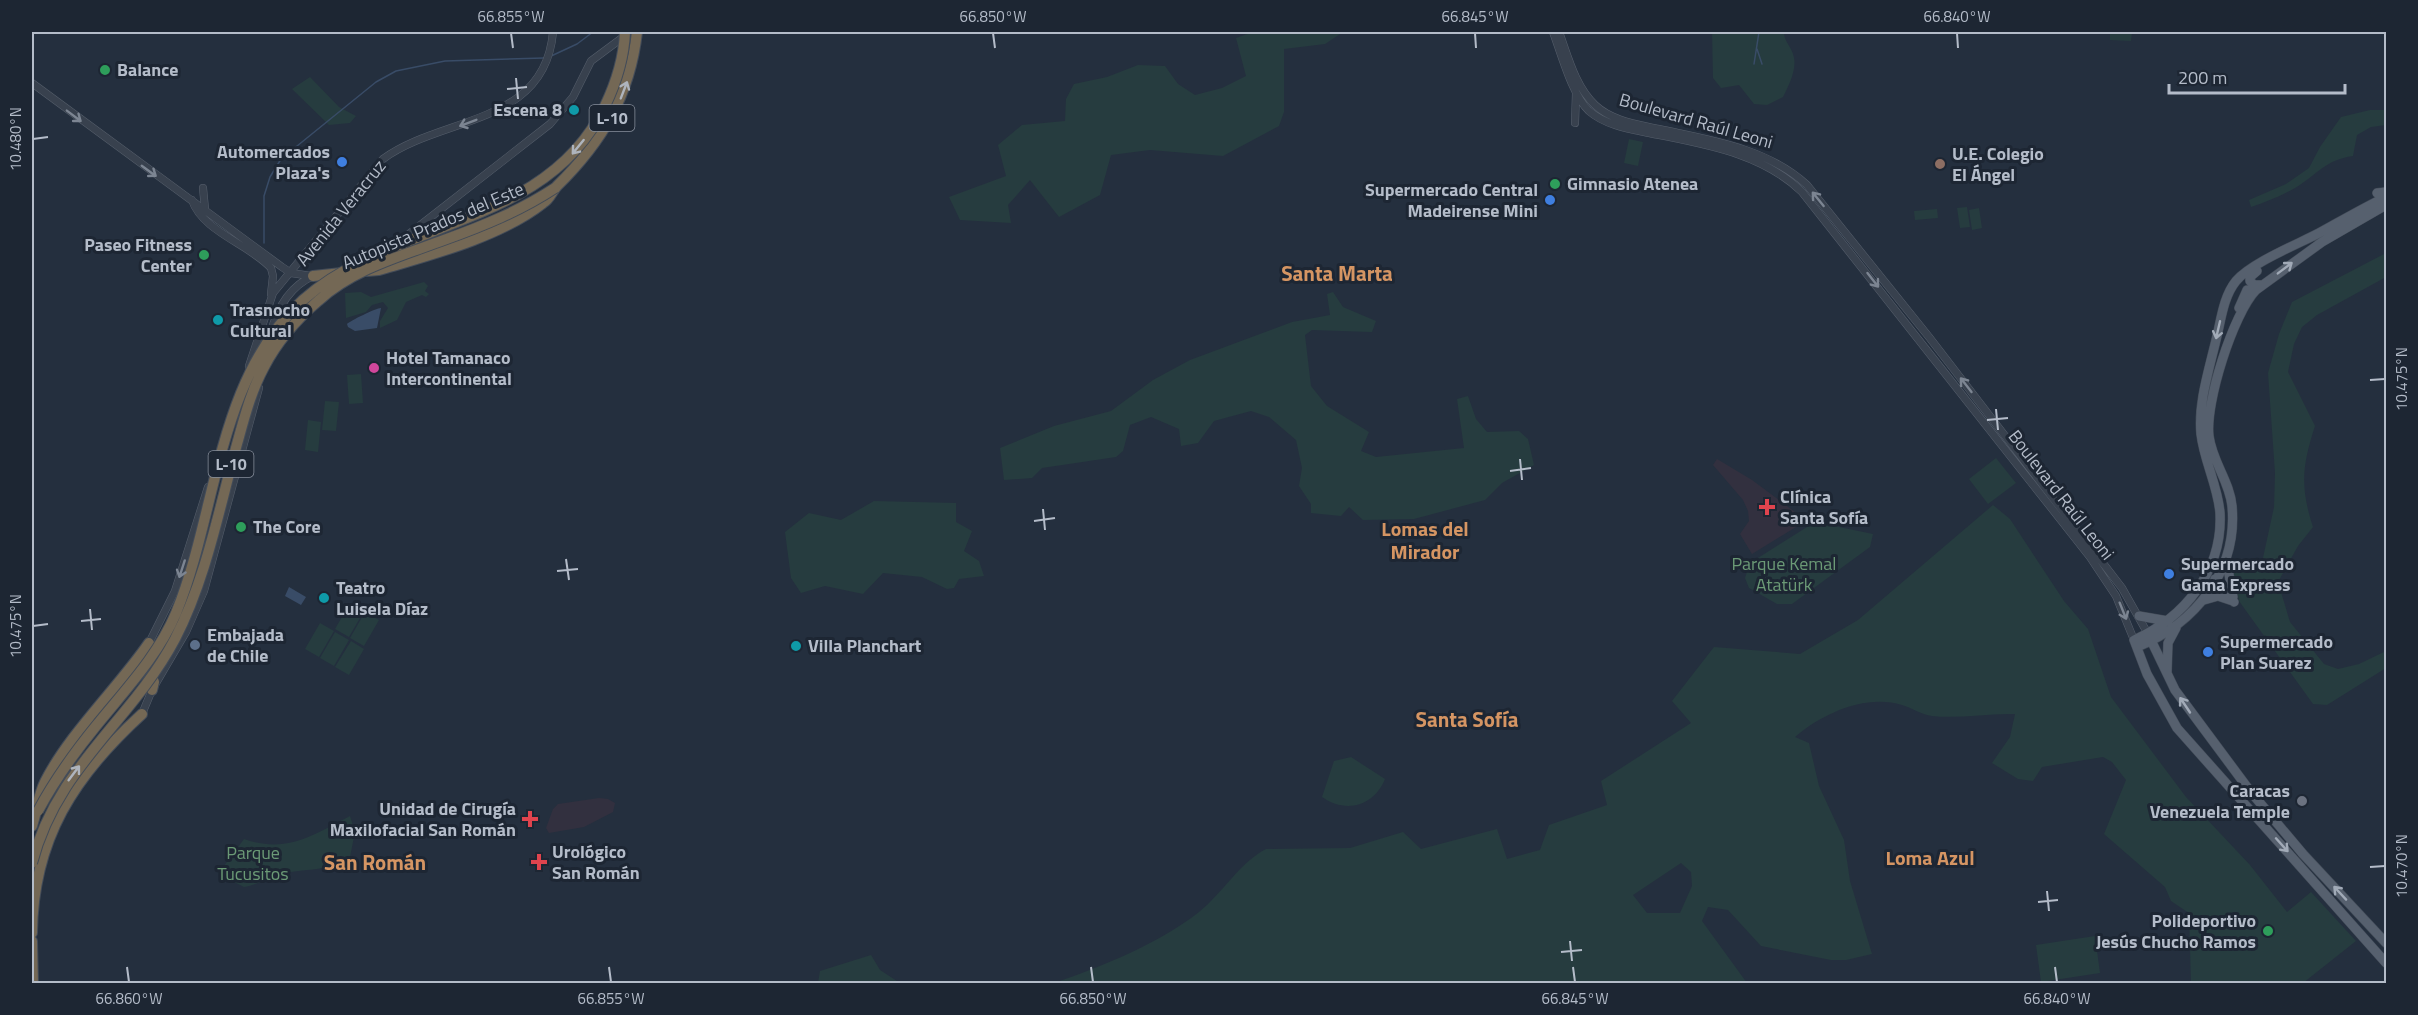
<svg xmlns="http://www.w3.org/2000/svg" width="2418" height="1015" font-family="'Titillium Web',sans-serif">
<style>
.medical{fill:#32303f}
.green{fill:#263c3f;fill-rule:evenodd}
.water{fill:#394c67}
.lines{fill:none;stroke-linecap:round;stroke-linejoin:round}
.stream{stroke:#394c67;stroke-width:1.5}
.minor-casing{stroke:#565f6c;stroke-width:8}
.major-casing{stroke:#414a57;stroke-width:10}
.highway-casing{stroke:#434c59;stroke-width:12}
.minor{stroke:#38414e;stroke-width:7}
.major{stroke:#56606e;stroke-width:9}
.highway{stroke:#746855;stroke-width:10}
.highway-bridge-casing{stroke:#434c59;stroke-width:12;stroke-linecap:butt}
.highway-bridge{stroke:#746855;stroke-width:10}
.oneway{stroke:#aeb4bd}
.oneway2{stroke:#7c8592}
.oneway3{stroke:#a1aab7}
.ticks{fill:none;stroke:#b4bcc9;stroke-width:2}
.leisure-dot{fill:#2e9e5b;stroke:#1d2633;stroke-width:2}
.culture-dot{fill:#0f9aa8;stroke:#1d2633;stroke-width:2}
.shop-dot{fill:#3f7fe0;stroke:#1d2633;stroke-width:2}
.education-dot{fill:#8d6e63;stroke:#1d2633;stroke-width:2}
.hotel-dot{fill:#d1479c;stroke:#1d2633;stroke-width:2}
.health-dot{fill:#e0444e;stroke:#1d2633;stroke-width:2}
.service-dot{fill:#5c6f8a;stroke:#1d2633;stroke-width:2}
.worship-dot{fill:#6b7280;stroke:#1d2633;stroke-width:2}
.labels{text-anchor:middle;stroke-width:6;stroke-linejoin:round;paint-order:stroke}
.shield{fill:#1d2633;stroke:#878f9c;stroke-width:1.5}
.shield-label{font-size:16px;font-weight:bold;fill:#b4bcc9}
.poi-label{font-size:18px;font-weight:bold;fill:#b4bcc9;stroke:#1d2633;text-anchor:start}
.street-label{font-size:18px;fill:#b4bcc9;stroke:#1d2633}
.park-label{font-size:18px;fill:#6b9a76;stroke:#1d2633}
.neighbourhood-label{font-size:20px;font-weight:bold;fill:#d59563;stroke:#1d2633}
.quarter-label{font-size:21px;font-weight:bold;fill:#d59563;stroke:#1d2633}
.neatline{fill:none;stroke:#b4bcc9;stroke-width:2}
.ticks-label{font-size:15px;text-anchor:middle;fill:#b4bcc9}
</style>
<rect width="100%" height="100%" fill="#242f3e"/>
<path class="medical" d="M1717,459L1752,480L1795,512L1814,516L1752,554L1740,534L1749,521L1748,511L1743,500L1713,465Z
M599,798L608,799L615,803L613,812L584,827L549,833L546,828L553,809L558,804Z"/>
<path class="green" d="M1253,32H1343L1325,44L1284,49V112L1279,126L1223,156L1150,150L1111,155L1100,195L1059,217L1030,180L1008,205L1011,223L960,220L949,197L1006,176L998,145L1022,125L1065,121L1066,99L1074,84L1107,77L1138,65L1165,66L1178,84L1195,95L1222,88L1246,76L1236,38Z
M1712,32H1784C1784,41 1790,45 1793,54C1798,68 1789,85 1783,97L1767,105L1754,104L1739,85L1721,88L1713,78Z
M2110,32H2132L2131,41L2110,40Z
M310,77L339,107L356,116L350,123L329,125L292,89Z
M2370,110H2386V125L2371,127L2357,135L2353,156C2325,160 2318,174 2295,188C2281,196 2266,202 2251,207L2249,200L2286,184L2309,168L2320,147L2341,117Z
M1629,139L1643,142L1638,166L1624,163Z
M1967,207L1970,227L1960,228L1957,208Z
M1979,208L1982,228L1972,230L1969,210Z
M1937,209L1938,218L1915,220L1914,211Z
M2386,253V277L2317,315L2302,327L2294,344L2288,372L2315,426C2302,466 2300,487 2313,527L2298,546L2278,582L2290,622L2324,664L2338,669L2359,664L2386,651V668L2327,705L2313,704L2239,601L2231,562L2261,567L2274,507L2275,473L2268,373L2279,334L2292,302Z
M424,282L428,286L425,291L429,294L426,297L422,295L406,302L397,320L380,328V321L388,308L383,302L372,305L366,312L346,318L345,293L361,292L371,297Z
M1333,292L1343,307L1376,321L1372,332L1312,330L1305,335L1311,386L1327,406L1369,432L1361,451L1376,457L1464,448L1457,399L1468,396L1476,419L1487,432L1519,431L1528,439L1534,465L1502,483L1485,500L1414,519L1363,520L1349,507L1341,516L1311,513V504L1299,486L1302,468L1296,440L1269,417L1251,411L1214,421L1198,443L1181,446L1179,429L1151,417L1130,425L1123,451L1116,457L1042,468L1032,478L1004,480L1000,448L1054,426L1111,411L1153,380L1190,360L1292,322L1330,315L1327,294Z
M361,374L363,403L349,404L347,375Z
M325,401L339,402L336,431L322,430Z
M308,420L321,422L318,452L305,450Z
M1996,458L2016,483L1988,504L1969,479Z
M874,501L956,503V522L972,531L964,551L979,561L984,576L959,579L954,588L947,589L922,577L883,573L863,594L825,586L801,593L791,578L785,532L809,513L841,520Z
M1993,505L2010,519L2064,601L2088,629L2111,697L2186,797L2250,865L2287,912L2311,892L2356,941L2303,983H2191L2189,913L2171,901L2165,887L2104,834L2126,780L2112,762L2103,757L2042,767L2033,781L2018,779L1992,763L2010,737L2015,714C1988,713 1959,719 1932,716C1922,715 1912,708 1902,705C1866,694 1823,713 1795,737L1809,743L1819,786L1844,840L1850,881L1872,954L1846,960H1831L1761,946L1728,910L1708,907L1702,921L1747,983H1054C1103,966 1158,944 1199,912C1223,893 1239,863 1266,849L1350,848L1403,832L1421,849L1497,829L1507,859L1540,850L1549,825L1607,805L1601,781L1691,723L1672,701L1714,647L1800,654L1858,620ZM1681,863L1691,872L1692,886L1680,913H1647L1633,895Z
M1815,522L1873,534L1870,547L1792,604H1777L1749,588L1745,578L1750,563Z
M350,603L364,611L349,637L335,629Z
M365,612L379,620L364,646L350,638Z
M320,623L334,631L319,657L305,649Z
M335,632L349,640L334,666L320,658Z
M351,641L364,649L349,675L335,667Z
M1351,757L1385,779C1374,806 1346,814 1322,797L1334,761Z
M350,816L355,832L350,857C326,872 311,868 285,873C271,876 258,885 244,887L218,874L244,839C287,854 313,835 350,816Z
M2095,936L2100,973L2041,982L2036,945Z
M871,955L880,970L900,983H818L820,971Z"/>
<path class="water" d="M381,308L377,328L355,331L348,327L347,324C350,321 376,308 381,308Z
M289,587L306,597L301,605L285,596Z"/>
<g class="lines">
<path class="stream" d="M1757,49L1762,64
M549,57L577,44L593,32
M1754,64L1759,32
M264,243V196L270,177L281,159L376,82L396,71L445,61L544,58"/>
<defs>
<path id="minor" d="M1553,32C1561,53 1572,95 1589,111C1605,125 1629,129 1649,133C1702,144 1761,152 1802,192L2090,557L2116,596L2134,640
M1559,32C1568,56 1575,86 1595,105C1612,121 1637,124 1659,129C1710,140 1767,148 1807,185L1929,337L2122,588L2148,634
M32,83L282,267L291,273L311,276
M1575,123L1576,93
M203,188L205,209
M192,200C203,232 249,244 271,268L273,276L271,294
M400,241L550,124L573,97L591,61L626,35
M270,336C276,310 289,286 315,275
M249,366L273,293L383,159C441,116 545,126 553,32
M148,645L175,591L208,487
M142,714L152,690L186,632L204,591L259,388"/>
<path id="major" d="M2377,193L2386,192
M2386,197C2363,208 2341,221 2319,233C2298,244 2251,263 2236,281C2223,297 2221,321 2216,340C2209,370 2198,403 2201,434C2204,461 2218,486 2220,513C2223,571 2184,618 2134,640L2147,674L2177,728L2386,963
M2257,271L2250,277V281L2254,285H2263
M2239,308L2247,290
M2227,563L2233,597
M2215,579L2234,602
M2204,600L2218,596L2233,601
M2139,616L2168,621
M2149,636L2175,690L2250,791L2303,854L2386,943
M2137,647C2195,624 2238,571 2232,506C2230,482 2212,461 2209,436C2205,403 2233,314 2256,290L2322,242L2386,205
M2167,672L2168,643L2176,628"/>
<path id="highway" d="M367,271L379,270C430,255 500,237 543,203C550,199 552,191 557,186C602,142 630,95 637,32
M313,276L342,273
M135,669L142,667L151,673L154,682L152,690
M32,826C37,811 38,796 45,782C69,734 118,688 149,643
M32,933C33,839 74,776 142,714
M32,941L33,984"/>
</defs>
<use href="#minor" class="minor-casing"/>
<use href="#major" class="major-casing"/>
<use href="#highway" class="highway-casing"/>
<use href="#minor" class="minor"/>
<use href="#major" class="major"/>
<use href="#highway" class="highway"/>
<defs>
<path id="highway-bridge" d="M38,811C54,781 74,753 96,726C125,690 158,656 176,613C218,511 216,379 303,300C394,219 547,228 605,106C616,83 624,57 625,32
M32,863C57,766 131,722 175,639C206,579 219,509 237,444C244,419 251,391 264,367C277,342 297,319 318,301C353,269 401,256 444,240C483,226 520,211 555,188"/>
</defs>
<use href="#highway-bridge" class="highway-bridge-casing"/>
<use href="#highway-bridge" class="highway-bridge"/>
</g>
<defs><path id="oneway-shaft" d="M-6 0H5M1.5-3L5.5 0L1.5 3" fill="none" stroke-width="1.6" stroke-linecap="round" stroke-linejoin="round" transform="scale(1.5)"/></defs>
<g class="oneway">
<use href="#oneway-shaft" transform="translate(624 90) rotate(-69)"/>
<use href="#oneway-shaft" transform="translate(578 147) rotate(129)"/>
<use href="#oneway-shaft" transform="translate(74 773) rotate(-53)"/>
</g>
<g class="oneway2">
<use href="#oneway-shaft" transform="translate(74 116) rotate(37)"/>
<use href="#oneway-shaft" transform="translate(468 123) rotate(159)"/>
<use href="#oneway-shaft" transform="translate(149 171) rotate(36)"/>
<use href="#oneway-shaft" transform="translate(1818 199) rotate(-129)"/>
<use href="#oneway-shaft" transform="translate(1873 280) rotate(52)"/>
<use href="#oneway-shaft" transform="translate(1966 385) rotate(-128)"/>
<use href="#oneway-shaft" transform="translate(182 569) rotate(108)"/>
<use href="#oneway-shaft" transform="translate(2123 611) rotate(68)"/>
</g>
<g class="oneway3">
<use href="#oneway-shaft" transform="translate(2285 268) rotate(-37)"/>
<use href="#oneway-shaft" transform="translate(2218 330) rotate(103)"/>
<use href="#oneway-shaft" transform="translate(2185 705) rotate(-124)"/>
<use href="#oneway-shaft" transform="translate(2282 845) rotate(48)"/>
<use href="#oneway-shaft" transform="translate(2340 893) rotate(-133)"/>
</g>
<path class="ticks" d="M511,33L513,48M993,33L995,48M1475,33L1476,48M1957,33L1958,48M516,78L518,99M507,89L527,87M33,139L48,137M2370,380L2385,379M1996,409L1998,430M1987,420L2008,418M1520,459L1522,480M1510,471L1531,468M1043,509L1045,530M1034,521L1055,518M566,559L569,580M557,571L578,569M90,609L92,630M81,621L101,619M33,626L48,624M2370,867L2385,866M2047,891L2049,911M2038,902L2058,900M1570,941L1572,961M1561,952L1582,950M127,967L129,982M609,967L611,982M1091,967L1093,982M1573,967L1575,982M2055,967L2057,982"/>
<g class="leisure-dot">
<circle cx="105" cy="70" r="6"/>
<circle cx="1555" cy="184" r="6"/>
<circle cx="204" cy="255" r="6"/>
<circle cx="241" cy="527" r="6"/>
<circle cx="2268" cy="931" r="6"/>
</g>
<g class="culture-dot">
<circle cx="574" cy="110" r="6"/>
<circle cx="218" cy="320" r="6"/>
<circle cx="324" cy="598" r="6"/>
<circle cx="796" cy="646" r="6"/>
</g>
<g class="shop-dot">
<circle cx="342" cy="162" r="6"/>
<circle cx="1550" cy="200" r="6"/>
<circle cx="2169" cy="574" r="6"/>
<circle cx="2208" cy="652" r="6"/>
</g>
<circle class="education-dot" cx="1940" cy="164" r="6"/>
<circle class="hotel-dot" cx="374" cy="368" r="6"/>
<g class="health-dot">
<path d="M1764 498h6v6h6v6h-6v6h-6v-6h-6v-6h6z"/>
<path d="M527 810h6v6h6v6h-6v6h-6v-6h-6v-6h6z"/>
<path d="M536 853h6v6h6v6h-6v6h-6v-6h-6v-6h6z"/>
</g>
<circle class="service-dot" cx="195" cy="645" r="6"/>
<circle class="worship-dot" cx="2302" cy="801" r="6"/>
<g class="labels">
<g class="shield">
<rect x="589.5" y="105" width="45" height="26" rx="4.5"/>
<rect x="208.5" y="451" width="45" height="26" rx="4.5"/>
</g>
<g class="shield-label">
<text x="612" y="124">L-10</text>
<text x="231" y="470">L-10</text>
</g>
<g class="poi-label">
<text x="117" y="76">Balance</text>
<text x="562" y="116" text-anchor="end">Escena 8</text>
<text x="330" y="158" text-anchor="end">Automercados<tspan x="330" dy="21">Plaza's</tspan></text>
<text x="1952" y="160">U.E. Colegio<tspan x="1952" dy="21">El Ángel</tspan></text>
<text x="1567" y="190">Gimnasio Atenea</text>
<text x="1538" y="196" text-anchor="end">Supermercado Central<tspan x="1538" dy="21">Madeirense Mini</tspan></text>
<text x="192" y="251" text-anchor="end">Paseo Fitness<tspan x="192" dy="21">Center</tspan></text>
<text x="230" y="316">Trasnocho<tspan x="230" dy="21">Cultural</tspan></text>
<text x="386" y="364">Hotel Tamanaco<tspan x="386" dy="21">Intercontinental</tspan></text>
<text x="1780" y="503">Clínica<tspan x="1780" dy="21">Santa Sofía</tspan></text>
<text x="253" y="533">The Core</text>
<text x="2181" y="570">Supermercado<tspan x="2181" dy="21">Gama Express</tspan></text>
<text x="336" y="594">Teatro<tspan x="336" dy="21">Luisela Díaz</tspan></text>
<text x="207" y="641">Embajada<tspan x="207" dy="21">de Chile</tspan></text>
<text x="2220" y="648">Supermercado<tspan x="2220" dy="21">Plan Suarez</tspan></text>
<text x="808" y="652">Villa Planchart</text>
<text x="2290" y="797" text-anchor="end">Caracas<tspan x="2290" dy="21">Venezuela Temple</tspan></text>
<text x="516" y="815" text-anchor="end">Unidad de Cirugía<tspan x="516" dy="21">Maxilofacial San Román</tspan></text>
<text x="552" y="858">Urológico<tspan x="552" dy="21">San Román</tspan></text>
<text x="2256" y="927" text-anchor="end">Polideportivo<tspan x="2256" dy="21">Jesús Chucho Ramos</tspan></text>
</g>
<g class="street-label">
<text transform="translate(1696 121) rotate(16)" y="6">Boulevard Raúl Leoni</text>
<text transform="translate(341 213) rotate(-51)" y="6">Avenida Veracruz</text>
<text transform="translate(433 226) rotate(-23)" y="6">Autopista Prados del Este</text>
<text transform="translate(2061 495) rotate(52)" y="6">Boulevard Raúl Leoni</text>
</g>
<g class="park-label">
<text x="1784" y="570">Parque Kemal<tspan x="1784" dy="21">Atatürk</tspan></text>
<text x="253" y="859">Parque<tspan x="253" dy="21">Tucusitos</tspan></text>
</g>
<g class="neighbourhood-label">
<text x="1425" y="536">Lomas del<tspan x="1425" dy="23">Mirador</tspan></text>
<text x="1930" y="865">Loma Azul</text>
</g>
<g class="quarter-label">
<text x="1337" y="281">Santa Marta</text>
<text x="1467" y="727">Santa Sofía</text>
<text x="375" y="870">San Román</text>
</g>
</g>
<rect width="2418" height="1015" fill="none" stroke="#1d2633" stroke-width="66"/>
<path d="M2169 84v9h176v-9" fill="none" stroke="#b4bcc9" stroke-width="3"/>
<text x="2178" y="84" font-size="18" fill="#b4bcc9" stroke="#1d2633" stroke-width="4.5" paint-order="stroke">200 m</text>
<rect x="33" y="33" width="2352" height="949" class="neatline"/>
<g class="ticks-label">
<text x="511" y="22">66.855°W</text>
<text x="993" y="22">66.850°W</text>
<text x="1475" y="22">66.845°W</text>
<text x="1957" y="22">66.840°W</text>
<text transform="translate(16 139) rotate(-90)" y="5">10.480°N</text>
<text transform="translate(2402 379) rotate(-90)" y="5">10.475°N</text>
<text transform="translate(16 626) rotate(-90)" y="5">10.475°N</text>
<text transform="translate(2402 866) rotate(-90)" y="5">10.470°N</text>
<text x="129" y="1004">66.860°W</text>
<text x="611" y="1004">66.855°W</text>
<text x="1093" y="1004">66.850°W</text>
<text x="1575" y="1004">66.845°W</text>
<text x="2057" y="1004">66.840°W</text>
</g>
</svg>
